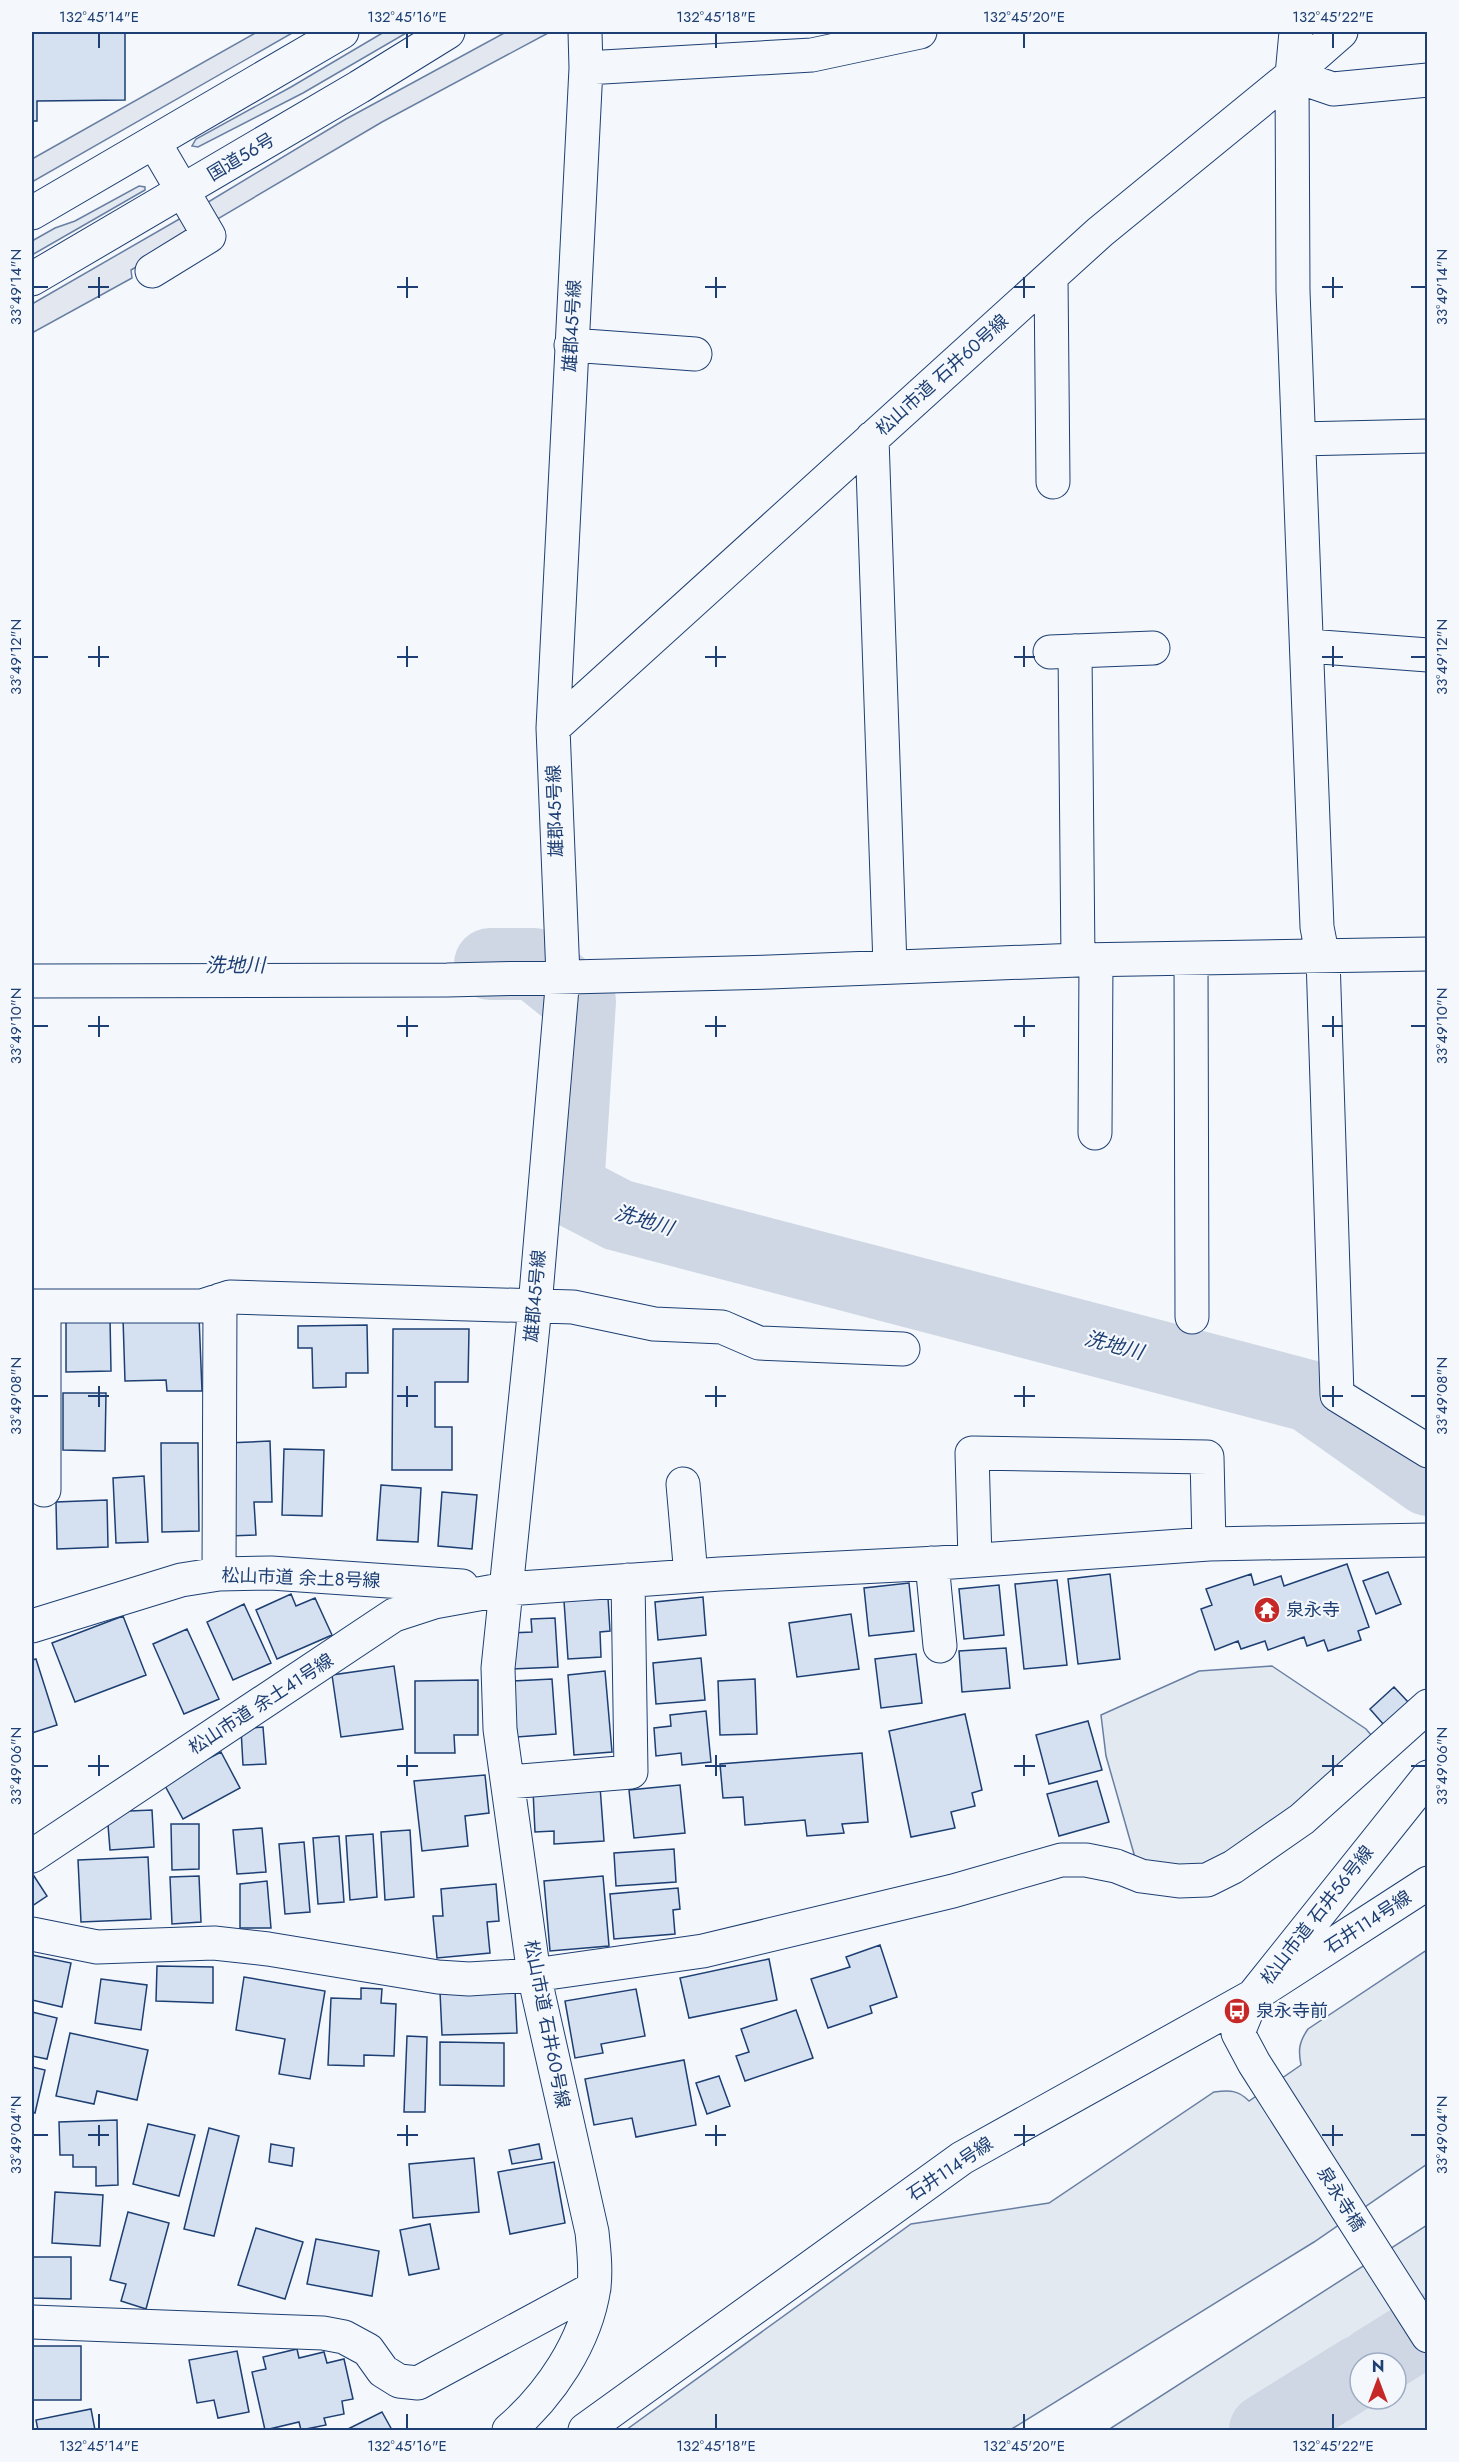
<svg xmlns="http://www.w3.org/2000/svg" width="1459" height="2462" font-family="Jost,'Noto Sans JP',sans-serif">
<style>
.green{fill:#e3e9f0;stroke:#687fa3;stroke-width:1.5;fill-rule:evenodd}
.parking{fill:#e3e8f0;stroke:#687fa3;stroke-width:1.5}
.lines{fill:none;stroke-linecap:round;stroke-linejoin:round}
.river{stroke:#cfd7e4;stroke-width:72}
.building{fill:#d5e0f0;stroke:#1d3f73;stroke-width:1.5}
.minor-casing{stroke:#1d3f73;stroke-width:35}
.highway-casing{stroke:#1d3f73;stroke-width:35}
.minor{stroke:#f4f7fb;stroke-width:33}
.highway{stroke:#f4f7fb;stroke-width:33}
.ticks{fill:none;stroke:#1d3f73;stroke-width:2}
.labels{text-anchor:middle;stroke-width:4.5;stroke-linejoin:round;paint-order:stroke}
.street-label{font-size:18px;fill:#1d3f73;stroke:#f4f7fb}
.poi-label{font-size:18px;fill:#1d3f73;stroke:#f4f7fb;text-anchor:start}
.water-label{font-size:20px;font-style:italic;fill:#1d3f73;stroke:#f4f7fb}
.neatline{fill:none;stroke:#1d3f73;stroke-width:2}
.ticks-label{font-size:15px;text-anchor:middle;fill:#1d3f73}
</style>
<rect width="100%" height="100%" fill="#f4f7fb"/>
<path class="green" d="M384,32H408L303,93L198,147L192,146L196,139L291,87Z
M139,186L145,187V190L32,255V241L55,228L75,221Z
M1272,1666L1366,1729L1378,1743L1210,1868L1136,1861L1106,1756L1101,1715L1199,1671Z
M1427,1950V2164L1314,2242L1010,2430H626L911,2224L1049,2203L1214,2092C1230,2090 1238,2090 1249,2101L1301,2065C1298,2050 1299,2042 1308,2029Z
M1427,2225V2430H1108ZM1360,2363H1396V2399H1360Z"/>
<path class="parking" d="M257,32H294L32,182V159Z
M506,32H550L382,122L131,270L132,278L32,333V304L195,210L346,119Z"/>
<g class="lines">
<path class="river" d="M490,964H534L580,1001L568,1189L618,1215L1309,1396L1428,1480
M1373,2363L1428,2329
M1265,2430L1360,2371"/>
</g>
<path class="building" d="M32,32H125V100L37,101V121H32Z
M199,1316L202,1391H167L166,1380L125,1381L123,1318Z
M66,1318H110L111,1371L66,1372Z
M367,1325L368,1373H346V1387L313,1388L312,1348H298V1326Z
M393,1329H469L468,1382H435V1427H452V1470H392Z
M63,1393H106L105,1451L63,1450Z
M270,1441L272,1502H254L256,1535L229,1536L227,1443Z
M161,1443H198L199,1531L162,1532Z
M284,1449L324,1450L322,1516L282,1515Z
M144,1476L148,1542L116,1543L113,1478Z
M381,1485L421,1488L418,1542L377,1540Z
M442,1492L477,1495L472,1549L438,1546Z
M107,1500L108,1547L57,1549L56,1502Z
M1347,1564L1369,1627L1358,1631L1361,1640L1328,1651L1324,1640L1307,1646L1304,1637L1268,1650L1265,1641L1241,1649L1238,1641L1215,1650L1201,1609L1212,1605L1206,1589L1251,1574L1254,1585L1281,1576L1284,1586Z
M1388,1572L1401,1604L1376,1614L1363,1581Z
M1110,1574L1120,1659L1078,1664L1068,1579Z
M1057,1580L1067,1665L1024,1669L1015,1584Z
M909,1583L914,1631L869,1636L864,1588Z
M999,1585L1004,1635L964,1639L959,1589Z
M291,1594L296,1606L315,1598L332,1635L277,1659L256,1610Z
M703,1597L706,1635L658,1640L655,1602Z
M608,1598L610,1631L600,1632L601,1657L568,1659L564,1601Z
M244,1604L271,1663L233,1680L207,1622Z
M851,1614L859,1669L797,1677L789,1623Z
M123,1616L146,1675L75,1702L52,1643Z
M555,1618L558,1667L512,1669L510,1633L532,1632L531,1619Z
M187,1629L219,1699L184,1714L153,1644Z
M1006,1648L1010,1688L962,1692L959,1651Z
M916,1654L922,1703L881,1708L875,1659Z
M701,1658L705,1700L656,1704L653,1663Z
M36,1659L57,1725L32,1733V1660Z
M394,1666L403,1729L341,1737L332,1675Z
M605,1671L612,1752L574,1755L568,1675Z
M552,1679L556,1734L517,1737L513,1681Z
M755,1679L757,1734L720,1735L718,1681Z
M478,1680V1735H454L455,1753H415V1681Z
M1394,1687L1409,1703L1384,1725L1370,1709Z
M706,1711L711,1762L682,1765L681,1753L656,1756L654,1728L671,1726L670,1715Z
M965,1714L982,1790L972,1793L975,1806L951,1812L955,1828L911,1837L889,1731Z
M1088,1721L1102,1770L1049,1784L1036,1735Z
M263,1727L266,1764L243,1765L241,1729Z
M221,1752L240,1788L183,1819L163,1782Z
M862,1753L868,1822L842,1824L844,1833L807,1836L805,1820L745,1825L743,1797L723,1798L720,1764Z
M485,1775L489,1813L465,1816L468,1846L422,1851L414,1781Z
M1097,1781L1109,1822L1059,1836L1047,1794Z
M680,1785L685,1833L634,1838L629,1790Z
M600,1786L604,1841L554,1844V1831L535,1832L533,1790Z
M152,1810L154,1847L110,1850L107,1812Z
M171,1824H199V1869L172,1870Z
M262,1828L266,1872L237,1874L233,1830Z
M410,1830L414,1897L385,1900L381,1832Z
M373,1834L377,1897L350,1900L346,1836Z
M339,1836L344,1902L318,1904L313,1838Z
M304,1842L310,1912L285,1914L279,1844Z
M674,1849L676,1882L616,1886L614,1853Z
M148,1857L151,1919L81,1922L78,1860Z
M32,1873L47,1896L32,1906Z
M199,1876L201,1922L172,1924L170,1877Z
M603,1876L609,1946L550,1951L544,1881Z
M267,1881L271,1928H240V1884Z
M496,1884L499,1921L487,1922L490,1953L437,1958L433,1916H443L441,1889Z
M678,1888L680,1909L673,1910L675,1934L614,1939L610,1894Z
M880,1945L897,1997L870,2006L872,2013L828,2028L811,1979L850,1967L846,1957Z
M32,1955L71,1963L62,2007L32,2000Z
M769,1959L777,2000L689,2018L680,1978Z
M157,1966L213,1967V2003L156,2001Z
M244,1977L325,1991L310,2079L279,2074L285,2039L236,2030Z
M101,1979L147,1985L141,2030L95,2023Z
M361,1988L382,1989L381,2003L396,2004L394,2056L364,2055V2066L328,2065L331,1998L361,1999Z
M515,1989L517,2033L442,2035L440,1992Z
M636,1989L645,2036L601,2044L603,2053L575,2058L565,2001Z
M796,2010L813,2058L745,2081L736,2056L749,2052L741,2029Z
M32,2012L57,2018L47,2059L32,2056Z
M70,2033L148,2050L137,2100L97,2091L94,2104L56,2096Z
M407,2036L427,2037L425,2112H404Z
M440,2042L504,2043V2086L440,2085Z
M684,2060L696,2125L636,2137L632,2118L594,2125L585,2079Z
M32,2067L45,2070L35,2113L32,2112Z
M719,2076L730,2106L707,2114L696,2083Z
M117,2120L118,2185L96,2186V2167H73V2155H60L59,2122Z
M148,2124L195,2135L179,2196L133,2184Z
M209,2128L239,2136L214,2236L184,2229Z
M271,2144L294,2148L292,2166L269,2162Z
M539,2144L542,2159L512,2164L509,2150Z
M474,2158L479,2212L413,2218L409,2164Z
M554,2162L565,2223L510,2234L498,2172Z
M55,2192L103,2195L100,2246L52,2243Z
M128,2212L169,2223L146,2309L121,2301L126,2284L110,2280Z
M430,2224L439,2269L409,2275L400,2230Z
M256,2228L303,2242L285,2299L238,2285Z
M316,2239L379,2251L372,2296L307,2284Z
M32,2257H71V2299L32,2298Z
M32,2346H81V2400H32Z
M297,2349L299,2358L324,2352L327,2363L344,2359L353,2399L342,2401L344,2414L324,2418L326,2425L301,2430L299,2422L265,2430L252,2372L266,2369L263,2357Z
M237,2351L249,2412L218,2418L214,2400L197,2403L189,2360Z
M91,2409L95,2430H38L36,2420Z
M382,2412L392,2430H346Z"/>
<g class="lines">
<defs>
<path id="minor" d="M1296,32L1292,75L1293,291L1317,927L1323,958L1337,1395L1428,1451
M586,68L812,55L920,32
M1292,75L1333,89L1428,80
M152,271L209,236L154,142
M1051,277L1053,482
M571,345L695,354
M872,438L890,966
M1299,439L1428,436
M1308,646L1428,655
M1075,651L1078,960
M1050,652L1153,648
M553,728L1100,232L1292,75L1341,32
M1191,959L1192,1317
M32,981L447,980L770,972L1078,960L1428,954
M1095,1133L1096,960
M32,1306H202L230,1297L573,1307L654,1324L722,1327L759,1343L903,1349
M44,1306V1490
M683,1484L691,1576
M975,1560L972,1453L1207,1457L1209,1544
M932,1563L940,1646
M219,1574L220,1300
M32,1626L181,1580L219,1574L271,1573L462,1586
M1428,1777L1253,1996L1238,2033L1254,2063L1428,2336
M508,1782L631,1772L628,1580
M32,1856L394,1615L434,1602L506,1589L720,1574L938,1563L1209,1544L1428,1540
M32,1934L97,1947L214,1943L268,1949L438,1977L469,1979L534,1975L703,1951L953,1891L1061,1860H1086L1116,1866L1141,1876L1179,1881L1207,1880L1233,1867L1302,1819L1428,1706
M32,2322L323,2333L344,2337L368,2350L383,2371L399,2381L418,2383L594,2288
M509,2430C550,2395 586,2342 594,2287C596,2269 594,2251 592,2232L534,1975L500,1729L498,1668L535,1306L563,976L553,728L586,68L585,32
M585,2430L962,2158L1253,1996L1428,1883"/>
<path id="highway" d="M32,213L342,32
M32,279L359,87L448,32"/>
</defs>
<use href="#minor" class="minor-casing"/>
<use href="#highway" class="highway-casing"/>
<use href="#minor" class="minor"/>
<use href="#highway" class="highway"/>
</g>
<path class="ticks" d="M99,33V48M407,33V48M716,33V48M1024,33V48M1333,33V48M99,277V298M407,277V298M716,277V298M1024,277V298M1333,277V298M33,287H48M88,287H109M397,287H418M705,287H726M1014,287H1035M1322,287H1343M1411,287H1426M99,646V667M407,646V667M716,646V667M1024,646V667M1333,646V667M33,657H48M88,657H109M397,657H418M705,657H726M1014,657H1035M1322,657H1343M1411,657H1426M99,1016V1037M407,1016V1037M716,1016V1037M1024,1016V1037M1333,1016V1037M33,1026H48M88,1026H109M397,1026H418M705,1026H726M1014,1026H1035M1322,1026H1343M1411,1026H1426M99,1386V1407M407,1386V1407M716,1386V1407M1024,1386V1407M1333,1386V1407M33,1396H48M88,1396H109M397,1396H418M705,1396H726M1014,1396H1035M1322,1396H1343M1411,1396H1426M99,1755V1776M407,1755V1776M716,1755V1776M1024,1755V1776M1333,1755V1776M33,1766H48M88,1766H109M397,1766H418M705,1766H726M1014,1766H1035M1322,1766H1343M1411,1766H1426M99,2125V2146M407,2125V2146M716,2125V2146M1024,2125V2146M1333,2125V2146M33,2135H48M88,2135H109M397,2135H418M705,2135H726M1014,2135H1035M1322,2135H1343M1411,2135H1426M99,2414V2429M407,2414V2429M716,2414V2429M1024,2414V2429M1333,2414V2429"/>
<defs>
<symbol id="temple-disc" viewBox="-11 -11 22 22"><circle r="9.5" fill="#c62828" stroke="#f4f7fb"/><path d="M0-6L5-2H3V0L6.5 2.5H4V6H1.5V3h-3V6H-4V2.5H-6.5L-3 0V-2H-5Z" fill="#fff"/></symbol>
<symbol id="bus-disc" viewBox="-11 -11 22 22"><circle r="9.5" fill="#c62828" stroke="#f4f7fb"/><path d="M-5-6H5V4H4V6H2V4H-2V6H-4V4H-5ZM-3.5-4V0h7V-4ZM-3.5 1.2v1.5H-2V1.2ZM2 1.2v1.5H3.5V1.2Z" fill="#fff"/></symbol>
</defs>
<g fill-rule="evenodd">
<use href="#temple-disc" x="1252" y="1595" width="30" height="30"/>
<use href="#bus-disc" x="1222" y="1996" width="30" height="30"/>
</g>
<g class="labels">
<g class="street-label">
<text transform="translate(241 157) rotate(-31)" y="6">国道56号</text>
<text transform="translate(572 326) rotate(-87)" y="6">雄郡45号線</text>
<text transform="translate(942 375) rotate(-42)" y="6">松山市道 石井60号線</text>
<text transform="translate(555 811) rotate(-92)" y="6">雄郡45号線</text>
<text transform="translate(535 1296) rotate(-85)" y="6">雄郡45号線</text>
<text transform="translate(301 1578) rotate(2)" y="6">松山市道 余土8号線</text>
<text transform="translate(261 1704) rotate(-33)" y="6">松山市道 余土41号線</text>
<text transform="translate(1317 1915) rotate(-52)" y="6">松山市道 石井56号線</text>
<text transform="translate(1368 1922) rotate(-33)" y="6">石井114号線</text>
<text transform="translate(547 2024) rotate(79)" y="6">松山市道 石井60号線</text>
<text transform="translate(950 2169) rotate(-34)" y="6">石井114号線</text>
<text transform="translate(1341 2199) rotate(58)" y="6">泉永寺橋</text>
</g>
<g class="poi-label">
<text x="1286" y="1616">泉永寺</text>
<text x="1256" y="2017">泉永寺前</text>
</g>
<g class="water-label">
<text x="235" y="972">洗地川</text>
<text transform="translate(644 1220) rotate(17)" y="7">洗地川</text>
<text transform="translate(1114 1345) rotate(15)" y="7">洗地川</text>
</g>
</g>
<rect width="1459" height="2462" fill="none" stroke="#f4f7fb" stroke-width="66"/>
<g transform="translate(1378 2381)"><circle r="28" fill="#f4f7fb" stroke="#9eadc5" stroke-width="1.5"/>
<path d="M0-4.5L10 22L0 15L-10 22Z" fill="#c62828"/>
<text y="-9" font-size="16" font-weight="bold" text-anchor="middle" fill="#1d3f73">N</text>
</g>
<rect x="33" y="33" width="1393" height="2396" class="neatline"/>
<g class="ticks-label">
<text x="99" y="22">132°45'14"E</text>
<text x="407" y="22">132°45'16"E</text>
<text x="716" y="22">132°45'18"E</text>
<text x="1024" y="22">132°45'20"E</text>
<text x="1333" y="22">132°45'22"E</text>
<text transform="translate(16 287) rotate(-90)" y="5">33°49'14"N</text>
<text transform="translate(1442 287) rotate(-90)" y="5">33°49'14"N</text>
<text transform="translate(16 657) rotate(-90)" y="5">33°49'12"N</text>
<text transform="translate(1442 657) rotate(-90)" y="5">33°49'12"N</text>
<text transform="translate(16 1026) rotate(-90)" y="5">33°49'10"N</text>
<text transform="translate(1442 1026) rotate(-90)" y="5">33°49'10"N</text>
<text transform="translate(16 1396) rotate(-90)" y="5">33°49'08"N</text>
<text transform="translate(1442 1396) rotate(-90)" y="5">33°49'08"N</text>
<text transform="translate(16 1766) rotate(-90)" y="5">33°49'06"N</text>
<text transform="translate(1442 1766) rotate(-90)" y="5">33°49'06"N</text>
<text transform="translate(16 2135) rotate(-90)" y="5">33°49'04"N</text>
<text transform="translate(1442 2135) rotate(-90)" y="5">33°49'04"N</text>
<text x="99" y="2451">132°45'14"E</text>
<text x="407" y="2451">132°45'16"E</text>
<text x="716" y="2451">132°45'18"E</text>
<text x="1024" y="2451">132°45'20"E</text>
<text x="1333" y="2451">132°45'22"E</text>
</g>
</svg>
